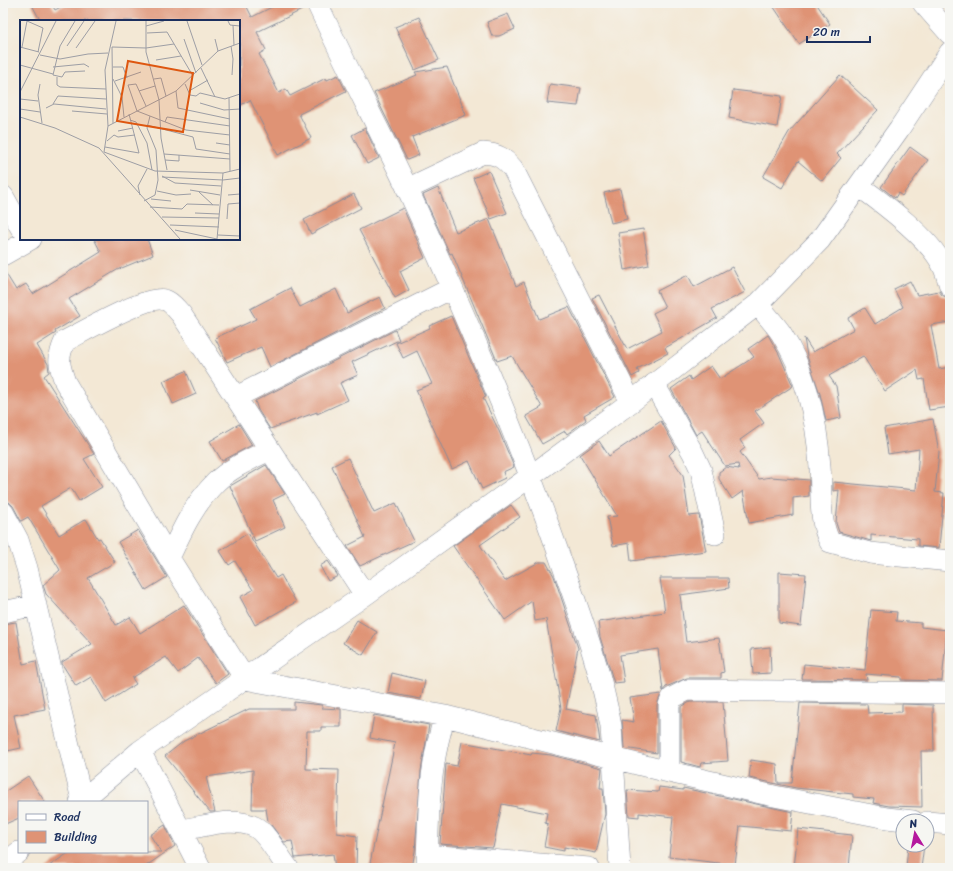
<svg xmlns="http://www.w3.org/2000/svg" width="953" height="871" font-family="Sriracha,sans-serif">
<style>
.building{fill:#df9375}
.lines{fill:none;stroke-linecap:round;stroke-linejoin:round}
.street-casing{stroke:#878c9a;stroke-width:22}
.street{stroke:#fff;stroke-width:21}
.inset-road{fill:none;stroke:#9d9ea5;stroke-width:1}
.view{fill:#de5710;fill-opacity:0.15;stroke:#de5710;stroke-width:2}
.inset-edge{fill:none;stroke:#1b2f5e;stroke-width:2}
</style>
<rect width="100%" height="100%" fill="#f6f6f2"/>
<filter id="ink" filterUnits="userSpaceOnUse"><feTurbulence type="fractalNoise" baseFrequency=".025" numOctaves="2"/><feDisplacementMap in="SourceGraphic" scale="8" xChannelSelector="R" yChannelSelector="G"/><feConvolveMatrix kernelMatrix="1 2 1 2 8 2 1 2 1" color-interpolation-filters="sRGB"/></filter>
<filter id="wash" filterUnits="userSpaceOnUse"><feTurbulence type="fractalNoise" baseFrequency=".012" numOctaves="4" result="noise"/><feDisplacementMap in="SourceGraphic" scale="16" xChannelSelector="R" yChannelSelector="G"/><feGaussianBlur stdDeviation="0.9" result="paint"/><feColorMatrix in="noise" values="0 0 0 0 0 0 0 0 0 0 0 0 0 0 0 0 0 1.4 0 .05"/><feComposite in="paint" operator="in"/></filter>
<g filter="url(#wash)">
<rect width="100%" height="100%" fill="#f3e8d5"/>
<g id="blocks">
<path class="building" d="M31,3H51L55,10L68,3H245L252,17L280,3H305L306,8L257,32L266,50L259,54L279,93L286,89L290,96L326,78L327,80L338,75L346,91L299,114L311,138L278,155L250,100L239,106V21H33L39,18Z
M771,3H816L830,24L799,44Z
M508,14L515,29L499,36H492L487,22Z
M419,17L439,60L415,70L395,27Z
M447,67L466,115L412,137L419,155L407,160L374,93L417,75L415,72Z
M840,75L878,110L837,154L841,158L822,181L798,161L782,188L763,177L789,132Z
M550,84L581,88L578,106L547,103Z
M733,90L782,96L777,127L729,118Z
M365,128L379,158L367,164L352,135Z
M910,147L928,160L902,196L898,193L895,198L881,187Z
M489,171L507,213L491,219L473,178Z
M438,188L456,232L489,219L516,286L524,282L539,319L569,307L615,397L584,415L586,420L567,434L565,431L542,444L526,416L542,407L512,356L497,361L452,253L450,254L423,195Z
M620,189L627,219L611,223L604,193Z
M354,194L361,208L311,234L304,220Z
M403,208L425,258L400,271L409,290L395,298L359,230Z
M643,229L649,265L624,270L618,233Z
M94,239H147L153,255L117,270L69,299L80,316L55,331L56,333L37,345L48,364L49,372L44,376L94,454L84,459L102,487L79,501L71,488L41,506L59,535L86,519L98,539L100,538L115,562L88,578L116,625L130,617L140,633L184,605L228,674L216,683L198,658L178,673L166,657L132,678L136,684L106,703L91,677L76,686L62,664V662L92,644L46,594L43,585L60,570L28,517L21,521L13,506L9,502L3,500V269L16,290L26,284L33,294L101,252Z
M732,267L745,292L712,309L717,318L665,348L668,353L637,369L639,373L632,377L592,298L599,295L627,349L662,331L653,313L665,307L657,291L688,275L694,287Z
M910,281L917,295L939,291L942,295L948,298L950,322L931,325L939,369L950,367V407L929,410L924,379L919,380L917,370L885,391L863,356L829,376L836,386L841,418L826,421L820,394L807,356L804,338L813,352L854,329L848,318L865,308L875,324L903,307L894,289Z
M290,288L300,307L336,289L347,313L380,297L385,308L270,367L261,347L227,362L215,338L256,319L250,309Z
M451,316L486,397L483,398L499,431L514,467L503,472L505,478L482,489L469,461L452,469L416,390L432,384L417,351L403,358L396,343L430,328L429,326Z
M395,330L399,340L352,362L358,375L340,383L348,400L317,414V412L270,429L258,410L255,401Z
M768,335L779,354L793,386L755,411L764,423L740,440L745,448L740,452L759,479L771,477L809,480V496L793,498V515L749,523L743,491L732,499L719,479V472L726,467L739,469L738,464L725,466L702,431L696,435L671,389L689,376L691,380L711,366L720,379L754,357L748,349Z
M186,371L196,394L173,404L163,381Z
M933,419L939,452L935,492L944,493L939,548L918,546V539L871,535V541L839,532L836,523L839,490L833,491V482L916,490L919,449L888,454L884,428Z
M661,421L676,448L669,455L683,475L689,516L699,515L706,551L631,561L629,543L613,546L607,517L617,516L580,455L599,441L609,456Z
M239,424L252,445L222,461L210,441Z
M348,458L374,513L396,503L414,541L360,566L347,546L365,537L332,466Z
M266,465L285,494L273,500L285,527L255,541L230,486Z
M511,505L520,517L480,545L505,581L539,562H546L554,576L578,648L566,709L596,715L600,742L556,731L561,708L546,619L535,621L532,601L505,620L453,546Z
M138,530L167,577L146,590L118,542Z
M248,533L276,578L281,575L296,602L255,625L240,597L253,590L235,561L229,565L220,551Z
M328,561L338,576L328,581L320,566Z
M779,572L806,574L801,626L779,623Z
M660,578H728L729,588L680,595L686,642L719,638L724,672L721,673V678H687L666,687L663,691L658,649L620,655L624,682L614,683L600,637L598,622L665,612Z
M871,610L897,612L896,621L921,623V627L947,630L942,681L901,680V677L866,674L867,680L802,679L804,664L865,670Z
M357,620L377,632L363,655L343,643Z
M16,622L23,664L36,661L45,709L14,715L21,748L3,752V624Z
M770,647L771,673L753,674L751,649Z
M392,673L425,681L421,699L388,693Z
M661,694L657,705V753L624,748L622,720L634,722L630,698Z
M294,702L322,705V708L341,709V727H321V731H307L306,769L339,770L337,833L357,836L356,868H335L333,854L295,858L292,841L284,842L268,821L266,809H252L253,770L206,777L215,812H210L165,756L184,741L249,709H294Z
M690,702H723L728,761L701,763L700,767L681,762V707Z
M800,703L867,704L868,713L902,712V704L933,705L934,751H921L922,807L889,806L873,803L874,799L853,797V794L796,788L749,778L751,760L777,764L778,783H792Z
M374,715L429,725L421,771L415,851L412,868H369L395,743L370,738Z
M462,742L531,755L532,753L551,755L602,768L600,788H603L605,814L596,853L564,847V851L544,847L548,824L545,823L547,813L502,804L493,848L440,844L446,764L457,766Z
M28,776L45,802H19V818L3,825V793Z
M659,787L683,790V788L793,812L791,831L740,826L735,865L669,857L673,817L639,813V817L629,816L627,790L658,792Z
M165,825L175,846L143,868H46L70,852H161L150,835Z
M798,829L852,835L849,868H794Z
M908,845H924L921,868H906Z"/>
</g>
</g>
<g filter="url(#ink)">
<use href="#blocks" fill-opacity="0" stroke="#878c9a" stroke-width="1"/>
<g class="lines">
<defs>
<path id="street" d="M317,3C346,66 378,127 408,190C462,308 514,427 557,549C577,607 600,665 611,726L620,868
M923,3L950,34
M859,186C884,204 930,238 943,266C946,272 948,280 950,286
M407,189L483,153C498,154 504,158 513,169L631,402
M3,196L21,228
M3,255L31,239
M758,304C765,314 774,323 781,333C806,372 817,421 820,467C822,491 818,520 830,542L870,553L950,561
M654,384L693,453L701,470L715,534
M236,397L452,288
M3,512L18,540L27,568L82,800
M169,558C182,530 194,504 216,482C230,468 251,459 269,450
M365,595L181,314C176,309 172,302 165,300C148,294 83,332 65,341C57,358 59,365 65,382L169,558L245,679L445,716L669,772L774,796L887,818L913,821
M3,612L36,605
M140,751L200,868
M669,772V705L672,698L687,690L950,693
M80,802L140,751L365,595L531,476L631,402L758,304L820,240L899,129L950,52
M927,822L950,824
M181,830C203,827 233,816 255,827C267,833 279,857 288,868
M427,855L589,868
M3,865L19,852
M427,868C428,817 429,765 445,716"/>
</defs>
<use href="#street" class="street-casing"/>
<use href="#street" class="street"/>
</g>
</g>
<g transform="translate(20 20)">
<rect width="220" height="220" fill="#f3e8d5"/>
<path class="inset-road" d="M7,1L23,8L18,32M55,1L40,26L33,55L42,57L45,52L65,51M96,1L85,50L88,106L84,132L135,151L203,153L220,149M126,1V32L139,80L141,118L147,150M167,1L182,45M208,1L210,5L220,6M213,5L214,25M126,6L144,1M127,13L147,12L173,56M164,19L176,53M195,19L198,31M47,26L64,1M211,26L213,39L212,55M0,27L19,32M2,27L7,1M92,27L93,103M92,27L126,28L154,24M56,28L75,1M20,35L40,39L68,34L88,33M136,40L161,36M0,45L33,54M33,47L64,44L69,47M93,47H103L107,58M181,48L195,77M37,57V65L40,67L86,69M93,59L102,77L104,97M134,59L141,58L146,76M95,61L121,52M20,64L18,75L22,103M165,64L170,75L176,76L180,73L205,79L220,74M119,71L135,66M156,71L158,88L210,99M169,71L188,60M0,72L36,1M209,78L210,151M0,79L18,81M180,83L204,90L220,89M33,84L38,76L86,79M126,86L116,64L108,65L117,91L166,110L210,115M26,88L34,84L86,89M0,89L20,92M52,91L87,94M0,97L35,108L79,128L160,219M110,100L116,102L127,123L132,150M145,102L147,97L210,106M127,105L173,117L176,129L210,134M88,106L156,71L198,31L220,23M98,111L113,108M87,121L94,115L98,117L115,115M196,123L210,125M85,127L119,133L109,94M144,134L210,139M145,140L159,141V135M142,156L155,163L201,166M142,157L203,160L220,158M170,170L200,175M137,171L156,175L171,174M179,172L193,185M120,175L118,166L127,149M208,175L220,174M131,179L151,181M124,181L135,175L138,160L136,130L127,108L130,96M130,187L162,189L167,184L199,185M175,193L199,194M142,197L199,198M207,199L208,184L220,183M150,205L199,207M155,210L197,219M198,215L220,216M197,219L203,153"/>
<path class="view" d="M108,41L173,53L163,112L97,101Z"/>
<rect width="220" height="220" class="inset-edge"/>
</g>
<rect width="953" height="871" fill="none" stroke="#f6f6f2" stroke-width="16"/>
<rect x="18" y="801" width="130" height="52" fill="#f6f6f2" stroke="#9ea6b7"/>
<rect x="26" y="814" width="20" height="6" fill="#ffffff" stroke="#9ea6b7"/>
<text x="54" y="821" font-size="12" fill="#1b2f5e">Road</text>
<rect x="26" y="831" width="20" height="12" fill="#df9375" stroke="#9ea6b7"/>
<text x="54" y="841" font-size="12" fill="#1b2f5e">Building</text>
<g transform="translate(915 833) rotate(350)"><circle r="19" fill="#f6f6f2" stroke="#9ea6b7"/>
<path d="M0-3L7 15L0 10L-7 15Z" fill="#b5179e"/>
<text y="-6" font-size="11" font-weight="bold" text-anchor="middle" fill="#1b2f5e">N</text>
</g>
<path d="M807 36v6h63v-6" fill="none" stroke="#1b2f5e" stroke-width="2"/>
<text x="813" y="36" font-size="12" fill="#1b2f5e" stroke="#f6f6f2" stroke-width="3" paint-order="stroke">20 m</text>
</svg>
